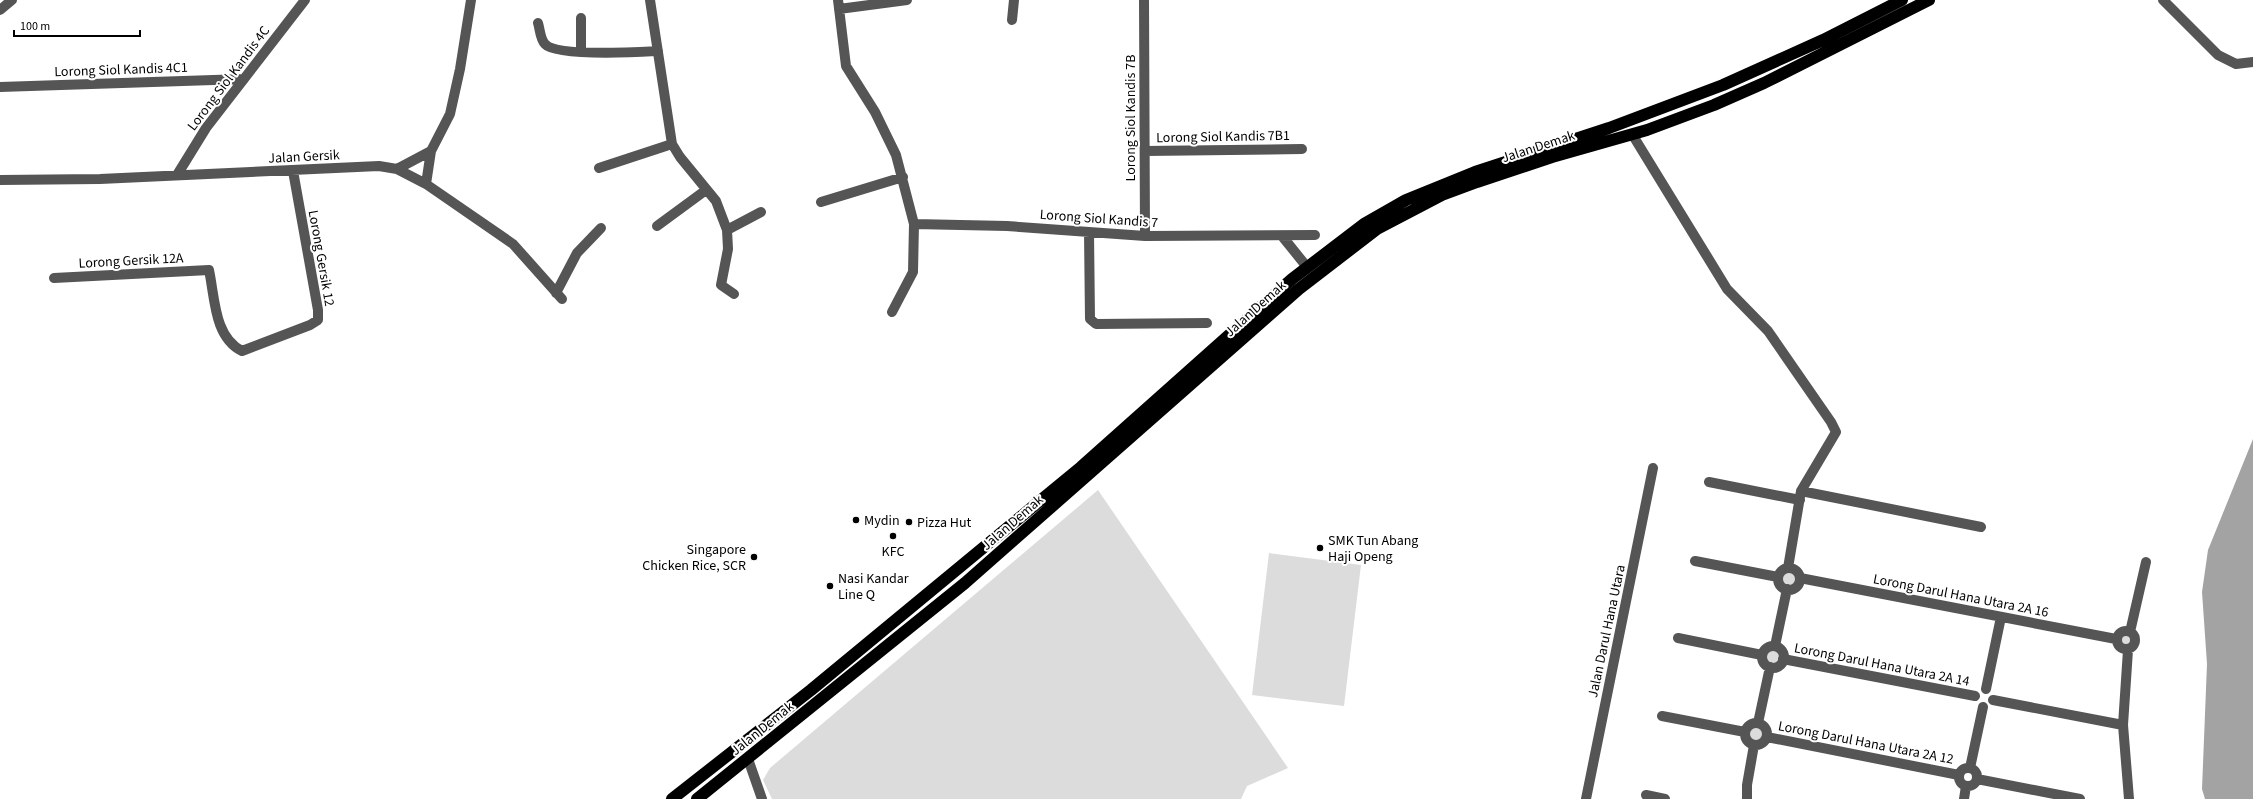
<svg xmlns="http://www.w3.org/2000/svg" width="2253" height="799" font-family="'Source Sans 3',sans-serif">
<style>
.green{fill:#dcdcdc}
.water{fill:#a3a3a3}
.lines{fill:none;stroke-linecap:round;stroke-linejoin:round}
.minor{stroke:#555;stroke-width:10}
.highway{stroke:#000;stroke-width:12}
.poi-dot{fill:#000;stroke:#fff;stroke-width:1.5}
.labels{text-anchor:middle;stroke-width:4;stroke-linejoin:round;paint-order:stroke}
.street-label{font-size:14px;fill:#000;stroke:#fff}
.poi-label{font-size:14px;fill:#000;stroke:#fff;text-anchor:start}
</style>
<rect width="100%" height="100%" fill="#fff"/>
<path class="green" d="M1098,490L1288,768L1247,786L1241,799H772L763,780L770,768Z
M1269,553L1361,565L1344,706L1252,695Z
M1783 579a6 6 0 1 1 12 0a6 6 0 1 1-12 0Z
M2119 641a7 7 0 1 1 14 0a7 7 0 1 1-14 0Z
M1766 657a7 7 0 1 1 14 0a7 7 0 1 1-14 0Z
M1749 735a7 7 0 1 1 14 0a7 7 0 1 1-14 0Z"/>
<path class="water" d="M2253,439V799H2205L2202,789L2207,664L2202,592L2208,550Z"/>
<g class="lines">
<path class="minor" d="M650,0L672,144L680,157L716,201L727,230L728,249L721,285L734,294
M838,0L846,66L875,112L896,155L914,224L913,272L892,312
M1144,0L1145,236
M2163,0L2218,55L2236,64L2253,62
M839,9L907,0
M0,10L12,0
M1012,20L1014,0
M538,23C540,29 540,39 545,44C556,57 639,52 658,51
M581,52V18
M0,87L244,79
M1632,134L1727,289L1768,331L1831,422L1836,432L1801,491L1788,568
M1145,151L1302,149
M599,168L672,144
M397,169L431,151
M177,175L206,128L305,0
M0,180L100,179L379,166L397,169L426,184L513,244L562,299
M426,184L431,151L450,114L460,69L471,0
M821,202L903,177
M914,224L1007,226L1145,236L1315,235
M657,226L706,190
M727,230L761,212
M1089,233L1090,319L1096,324L1207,323
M1282,236L1307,267
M54,278L209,270C215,298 214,337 242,351L310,325L318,320V310L293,171
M556,293L577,253L601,228
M1709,482L1800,500
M1801,491L1981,527
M1695,561L1778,577
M1778 579a11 11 0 1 1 22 0a11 11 0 1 1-22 0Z
M1800,578L2116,639
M2117 640a9 9 0 1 1 18 0a9 9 0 1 1-18 0Z
M2130,632L2146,562
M1678,638L1762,655
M1775,646L1787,589
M1762 657a11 11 0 1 1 22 0a11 11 0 1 1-22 0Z
M2128,650L2123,725L2129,799
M1783,659L1975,696
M1986,689L2001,617
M1993,700L2123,725
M1662,716L1745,732
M1745 734a11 11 0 1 1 22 0a11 11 0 1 1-22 0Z
M1758,723L1770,667
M1767,737L1959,775
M748,759L762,799
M1959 777a9 9 0 1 1 18 0a9 9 0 1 1-18 0Z
M1970,768L1983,707
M1977,779L2080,799
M1646,795L1665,799
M1586,799L1653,468
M1747,799V785L1754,745
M1964,799L1966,786"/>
<path class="highway" d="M672,799L811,690L1029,510L1081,467L1292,279L1364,224L1406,200L1475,172L1609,128L1723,85L1823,40L1902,0
M697,799L965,583L1299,289L1377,229L1442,195L1477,182L1552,157L1647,130L1714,105L1764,83L1929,0"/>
</g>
<g class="poi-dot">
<circle cx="856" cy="520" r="4"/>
<circle cx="909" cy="522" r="4"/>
<circle cx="893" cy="536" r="4"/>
<circle cx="1320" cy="548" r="4"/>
<circle cx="754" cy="557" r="4"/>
<circle cx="830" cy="586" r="4"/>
</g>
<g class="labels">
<g class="street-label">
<text transform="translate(121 69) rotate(-2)" y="5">Lorong Siol Kandis 4C1</text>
<text transform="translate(228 78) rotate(-53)" y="5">Lorong Siol Kandis 4C</text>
<text transform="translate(1130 118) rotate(-90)" y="5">Lorong Siol Kandis 7B</text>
<text transform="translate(1223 136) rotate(-1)" y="5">Lorong Siol Kandis 7B1</text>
<text transform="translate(1538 146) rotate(-18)" y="5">Jalan Demak</text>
<text transform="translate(304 156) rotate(-3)" y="5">Jalan Gersik</text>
<text transform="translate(1099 218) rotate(4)" y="5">Lorong Siol Kandis 7</text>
<text transform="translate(322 258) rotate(80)" y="5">Lorong Gersik 12</text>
<text transform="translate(131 260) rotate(-3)" y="5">Lorong Gersik 12A</text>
<text transform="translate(1255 308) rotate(-42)" y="5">Jalan Demak</text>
<text transform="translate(1012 522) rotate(-41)" y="5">Jalan Demak</text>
<text transform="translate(1961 595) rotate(11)" y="5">Lorong Darul Hana Utara 2A 16</text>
<text transform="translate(1606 631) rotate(-78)" y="5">Jalan Darul Hana Utara</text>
<text transform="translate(1882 664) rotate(11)" y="5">Lorong Darul Hana Utara 2A 14</text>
<text transform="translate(762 728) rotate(-39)" y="5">Jalan Demak</text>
<text transform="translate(1866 742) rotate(11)" y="5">Lorong Darul Hana Utara 2A 12</text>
</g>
<g class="poi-label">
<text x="864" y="525">Mydin</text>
<text x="917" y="527">Pizza Hut</text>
<text x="1328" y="545">SMK Tun Abang<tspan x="1328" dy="16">Haji Openg</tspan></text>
<text x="746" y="554" text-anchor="end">Singapore<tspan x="746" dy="16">Chicken Rice, SCR</tspan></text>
<text x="893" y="556" text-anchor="middle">KFC</text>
<text x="838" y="583">Nasi Kandar<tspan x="838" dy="16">Line Q</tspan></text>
</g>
</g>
<path d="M14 30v6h126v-6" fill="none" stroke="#000000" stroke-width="2"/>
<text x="20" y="30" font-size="12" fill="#000000" stroke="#ffffff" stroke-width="3" paint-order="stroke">100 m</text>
</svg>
